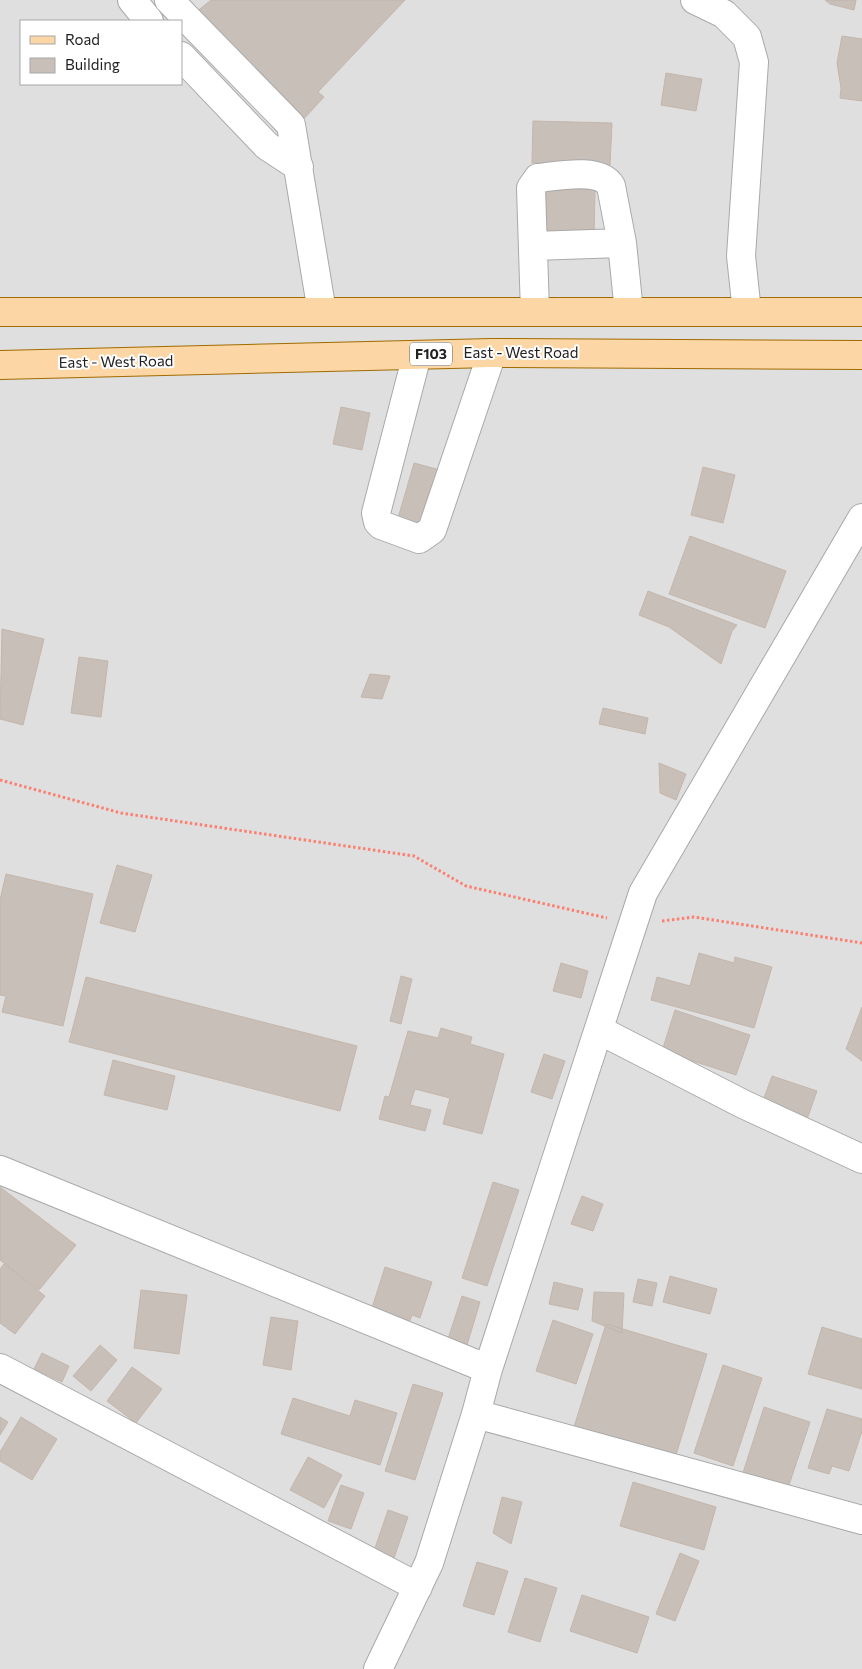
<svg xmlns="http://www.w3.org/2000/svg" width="862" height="1669" font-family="Commissioner,sans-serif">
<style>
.residential{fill:#e0dfdf;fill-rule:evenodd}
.building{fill:#c7bfb8;stroke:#c4b6ab}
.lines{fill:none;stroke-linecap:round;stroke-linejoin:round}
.minor-casing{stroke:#a9a9a9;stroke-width:30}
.major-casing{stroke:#a06b00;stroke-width:30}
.path{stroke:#fa8072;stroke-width:3;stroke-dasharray:2.5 2.5;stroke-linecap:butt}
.minor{stroke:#fff;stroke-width:28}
.major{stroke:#fcd6a4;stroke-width:28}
.labels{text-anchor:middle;stroke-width:4;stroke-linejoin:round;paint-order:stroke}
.shield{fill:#fff;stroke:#646464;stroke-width:1}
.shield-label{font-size:14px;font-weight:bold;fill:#222}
.street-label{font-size:15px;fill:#222;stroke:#fff}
</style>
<rect width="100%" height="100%" fill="#f2efe9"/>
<path class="residential" d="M0,0H862V1669H0ZM21,21H181V84H21Z"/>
<path class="building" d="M211,0H405L318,92L324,97L300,123L195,13Z
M825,0H856L854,10L830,4Z
M842,36L862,39V101L840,98L841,88L837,63Z
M666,73L702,79L696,111L661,105Z
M533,121L612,123L610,165L532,163Z
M546,188L595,190L594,237L545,236Z
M341,407L370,413L362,450L333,444Z
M414,463L440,470L419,539L394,532Z
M703,467L735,475L723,523L691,515Z
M690,536L786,571L765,628L669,594Z
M648,591L737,625L732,631L721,664L669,627L639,615Z
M2,629L44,639L23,725L0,719Z
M79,657L108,661L101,717L71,713Z
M370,674L390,676L382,699L361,697Z
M603,708L648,718L645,734L599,724Z
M659,763L686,774L676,800L660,793Z
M117,865L152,875L135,932L100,923Z
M6,874L93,894L63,1026L2,1012L6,996L0,995V900Z
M699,953L734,963L735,957L772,967L754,1028L651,1000L657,977L690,986Z
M561,963L588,971L581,998L553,991Z
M401,976L412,979L401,1024L390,1021Z
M86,977L357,1046L340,1111L69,1042Z
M862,1007V1061L846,1049Z
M675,1010L750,1035L736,1075L662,1051Z
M441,1028L472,1037L470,1044L504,1054L482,1134L443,1124L450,1098L415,1089L410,1105L431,1110L425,1131L379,1119L385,1096L389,1097L408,1031L438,1038Z
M544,1054L565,1061L552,1099L531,1092Z
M113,1060L175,1076L167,1110L104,1095Z
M772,1076L817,1091L805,1125L760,1109Z
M493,1182L519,1190L487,1286L462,1278Z
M0,1187L76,1245L39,1290L0,1260Z
M582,1196L603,1204L593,1231L571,1224Z
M4,1264L45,1296L15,1334L0,1323V1269Z
M385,1267L432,1282L420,1318L412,1315L408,1326L370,1314Z
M670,1276L717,1289L710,1314L663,1302Z
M638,1279L657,1283L652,1306L633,1302Z
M554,1282L583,1289L578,1310L549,1304Z
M141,1290L187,1295L179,1354L134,1348Z
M594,1292L624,1293L622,1333L592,1321Z
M462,1296L480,1302L467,1345L448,1339Z
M271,1317L298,1321L291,1370L263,1365Z
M553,1320L593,1334L576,1384L536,1371Z
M606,1324L707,1354L675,1458L574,1427Z
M822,1327L862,1339V1389L808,1374Z
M100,1345L117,1360L91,1391L73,1376Z
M42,1353L69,1366L62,1382L34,1369Z
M723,1365L762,1378L733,1466L694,1453Z
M132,1367L162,1389L136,1423L107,1401Z
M413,1384L443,1393L415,1480L385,1471Z
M293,1398L350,1416L355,1400L397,1413L380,1465L281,1434Z
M764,1407L810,1422L787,1491L742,1476Z
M827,1409L862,1419V1431L849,1471L832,1466L829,1474L808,1468Z
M0,1417L8,1422L0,1435Z
M21,1417L57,1439L32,1480L0,1461V1452Z
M308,1457L342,1475L324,1508L290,1490Z
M633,1482L716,1507L704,1550L620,1526Z
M341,1485L364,1493L351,1529L328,1521Z
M502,1497L522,1502L511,1544L493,1533Z
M388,1510L408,1517L393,1561L373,1554Z
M680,1553L699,1561L675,1621L656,1614Z
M477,1562L508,1571L494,1615L463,1606Z
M525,1578L557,1588L540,1642L508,1632Z
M582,1595L649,1617L637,1653L570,1631Z"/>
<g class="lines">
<defs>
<path id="minor" d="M132,0L149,21
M169,0L291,125L322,312
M695,0L724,14L747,37L754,62L741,256L747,312
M181,56L267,146L299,167
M533,246L622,243
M535,312L531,188L538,178C557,176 600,167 611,186L622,243L629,312
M417,355L376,513L378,522L381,525L419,539L432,530L492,353
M599,1030L743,1104L862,1159
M0,1170L488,1369
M0,1368L418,1587
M476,1414L862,1520
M378,1669L429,1563L476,1414L488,1369L643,893L862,518"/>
<path id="major" d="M0,312H862
M0,365L492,353L862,355"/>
</defs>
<use href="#minor" class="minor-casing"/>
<use href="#major" class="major-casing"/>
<path class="path" d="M0,780L121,813L414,856L466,886L607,918
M662,921L694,917L862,943"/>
<use href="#minor" class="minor"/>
<use href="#major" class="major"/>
</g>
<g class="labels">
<rect class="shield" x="410" y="342.5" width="42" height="23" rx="4"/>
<g class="shield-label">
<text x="431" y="359">F103</text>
</g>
<g class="street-label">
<text x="521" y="358">East - West Road</text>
<text transform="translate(116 362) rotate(-1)" y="5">East - West Road</text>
</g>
</g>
<rect x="20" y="20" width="162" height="65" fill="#ffffff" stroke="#a7a7a7"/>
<rect x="30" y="36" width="25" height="8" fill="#fcd6a4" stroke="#a7a7a7"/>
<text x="65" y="45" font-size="15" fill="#222222">Road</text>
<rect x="30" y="58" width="25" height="15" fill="#c7bfb8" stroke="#a7a7a7"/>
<text x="65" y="70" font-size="15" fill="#222222">Building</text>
</svg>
